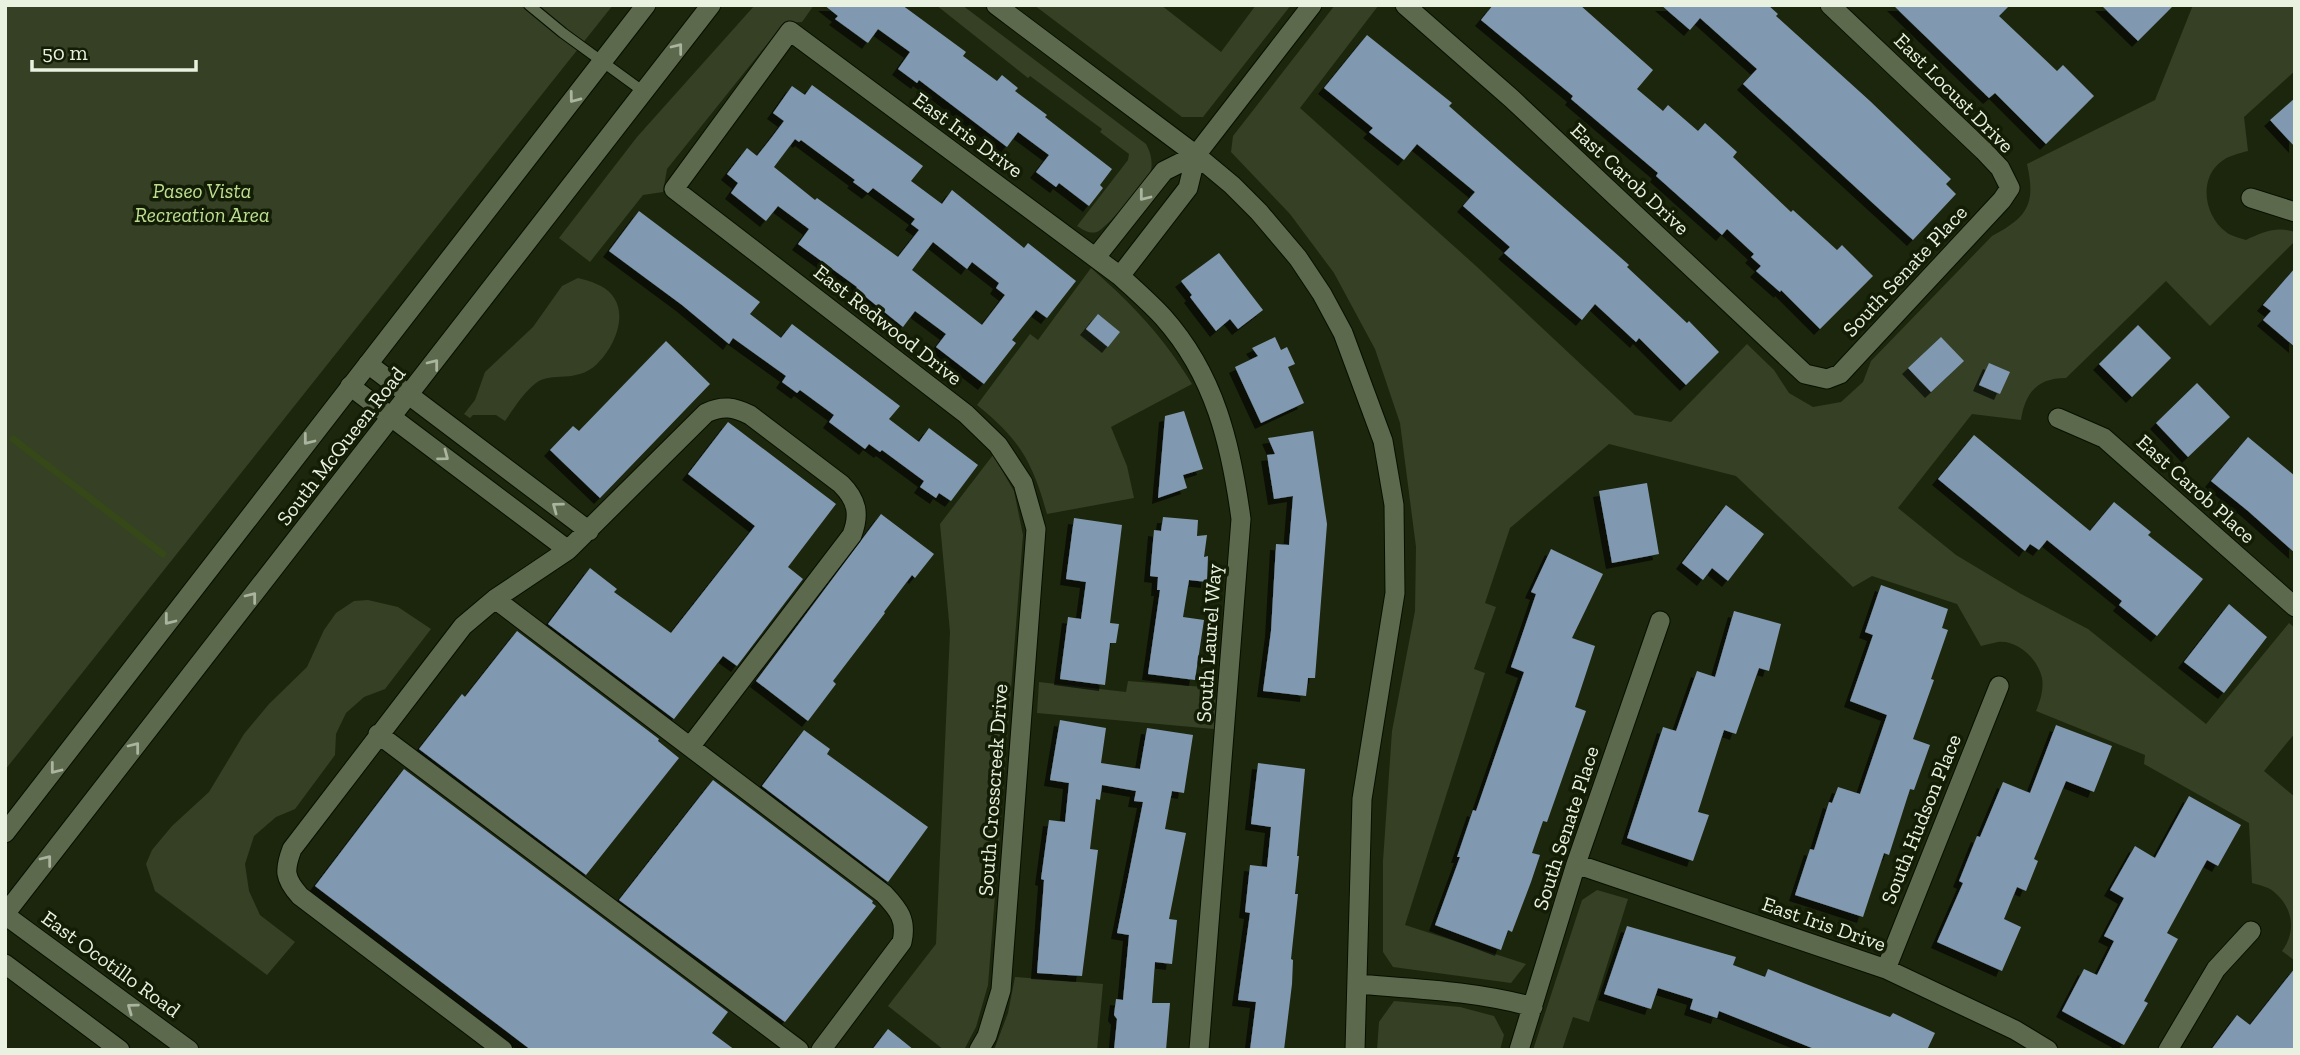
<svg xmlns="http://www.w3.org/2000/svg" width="2300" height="1055" font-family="'Zilla Slab',serif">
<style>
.green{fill:#354025}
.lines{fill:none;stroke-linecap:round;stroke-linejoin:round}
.stream{stroke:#364818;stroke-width:7}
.building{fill:#8198b1;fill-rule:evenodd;filter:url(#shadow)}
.service-casing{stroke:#070f00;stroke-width:12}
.minor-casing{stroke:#070f00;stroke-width:21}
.secondary-casing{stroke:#070f00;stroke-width:21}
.service{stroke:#5d694d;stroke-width:10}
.minor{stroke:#5d694d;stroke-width:19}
.secondary{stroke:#5d694d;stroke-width:19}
.oneway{stroke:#aab49e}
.labels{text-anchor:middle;stroke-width:7;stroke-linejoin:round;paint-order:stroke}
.street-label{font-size:21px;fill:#e9f1e1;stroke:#131d05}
.park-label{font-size:21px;font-style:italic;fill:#bdde92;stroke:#131d05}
</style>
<defs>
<filter id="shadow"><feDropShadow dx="-6" dy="6" stdDeviation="0" flood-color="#0009"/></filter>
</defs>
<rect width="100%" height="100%" fill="#1c260d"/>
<path class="green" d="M5,5H613L5,770Z
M755,5H814L802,22L784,23L667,169L663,192L643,195L590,262L559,238L637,137Z
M936,5H962L1146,144C1150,151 1153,161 1151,170C1148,180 1106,229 1097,232C1088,234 1084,230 1077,226L1128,160L1129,154L1100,132L1102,129L1030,76L1028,78Z
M1034,5H1161L1221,52L1256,5H1291L1203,117H1182Z
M1335,5L1378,6L1300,108L1476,266L1635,415L1671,422L1747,344L1774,370L1789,393L1813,407L1841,402L1863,382L1871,361L1992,236C2028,217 2036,204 2027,164L2155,100L2193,5H2295V71L2244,117L2248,151C2240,153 2228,156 2222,161C2198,178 2204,216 2226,232C2231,236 2240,238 2246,240C2263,232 2277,226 2295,232V241L2210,326L2166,281L2066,378C2037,378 2025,393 2021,420L1972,414L1898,508L1956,555L2021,594L2088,629L2206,724L2289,623L2295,628V733L2264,771L2295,797V961L2282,951C2297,931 2293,907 2273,891C2268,887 2259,885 2252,883L2249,823L2144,764L2145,755L2036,711C2040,702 2044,689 2042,678C2038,659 2018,640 1998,642C1992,643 1986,645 1981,646L1957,604L1872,576L1853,587L1736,476L1609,444L1510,528L1485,603L1496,607L1474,669L1485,673L1405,925L1526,964L1511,983L1393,967L1383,952V861L1392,731L1415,611L1416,547L1400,423L1375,349L1334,273L1290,214L1231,152L1233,136Z
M1091,268C1134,306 1162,335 1192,384L1111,427L1127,466L1134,498L1047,514C1032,461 1020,440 977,405L1030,334L1038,340Z
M578,278C590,281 604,285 612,295C629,316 613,349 597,364C576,384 552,371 536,383C524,392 514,408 505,421L496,415H473L470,418L464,414L475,400L485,372L533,327L562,286Z
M993,455L1014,491L1023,535L988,985L976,1027L964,1050H944L888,1006L936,944L950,632L940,524Z
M368,600L398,607L431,629L385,689L364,697L346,713L336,734L335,755L295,809L276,817L254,836L245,864L249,891L260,915L295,942L267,975L155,891L146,864L152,850L172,826L209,792L244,734L269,704L307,667L324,630L336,613L354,601Z
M1128,681L1216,688L1214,729L1037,713L1039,682L1126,692Z
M1597,890L1628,899L1589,1022L1573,1017L1562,1050H1533L1582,900Z
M1015,977L1103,984L1097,1050H994L1008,1013Z
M1394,1001L1460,1007L1494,1016L1504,1035L1500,1050H1377L1379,1022Z"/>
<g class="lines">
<path class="stream" d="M13,439L163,554"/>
</g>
<path class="building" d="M824,5H902L966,52L963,56L997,81L1002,75L1018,88L1015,91L1047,115L1045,117L1112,169L1100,185L1103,188L1089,206L1059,183L1056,187L1036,172L1049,155L1018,132L1007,147L919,80L917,83L898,69L910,52L878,29L868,43L835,19L838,16Z
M1493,5H1580L1653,70L1637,89L1663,111L1668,105L1698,131L1705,123L1737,152L1733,157L1791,212L1793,210L1837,250L1842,245L1873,276L1820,329L1781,290L1780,292L1756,271L1761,266L1751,257L1754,254L1727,229L1722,235L1656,176L1658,173L1571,99L1573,96L1481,20Z
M1661,5H1768L1778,14L1776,16L1870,101L1951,179L1946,184L1956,194L1913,240L1743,84L1757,69L1700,18L1690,30Z
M1893,5H2010L1999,16L2057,71L2063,65L2094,96L2046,144L1995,93L1989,98Z
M2101,5H2174L2138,41Z
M1367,35L1452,103L1449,106L1629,265L1627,267L1687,323L1689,321L1719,352L1686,385L1639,338L1636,342L1595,304L1582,320L1504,253L1510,247L1463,206L1475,192L1417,144L1404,160L1369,132L1373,128L1324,88Z
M812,85L923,166L911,181L942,204L952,190L1024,248L1028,243L1076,281L1047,318L1036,310L1012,340L1016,343L984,384L936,347L946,334L915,311L903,327L856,289L857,287L798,244L809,229L778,206L766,221L731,193L738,183L727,174L747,148L757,156L772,137L784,121L773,113L792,86L805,95ZM795,139L799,142L801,140L855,180L853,182L868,193L873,188L915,219L911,224L919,230L898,257L817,198L815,200L774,167ZM933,242L967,269L972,262L999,283L996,288L1005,295L982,325L912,270Z
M2295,98V147L2270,120Z
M639,211L760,302L750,314L781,338L792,324L900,406L889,419L919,442L929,428L978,465L951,501L939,493L936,498L920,487L924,481L882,450L880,452L869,444L865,449L829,422L834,415L800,390L797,393L782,382L786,376L733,338L729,344L682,305L609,251Z
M1219,253L1263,310L1238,329L1230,319L1216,331L1190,297L1192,295L1181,281Z
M2295,268V347L2263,320L2271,311L2263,305Z
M1098,314L1120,332L1108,347L1086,329Z
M2138,325L2171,358L2132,397L2099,364Z
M1275,337L1281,350L1287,347L1295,364L1288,367L1304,403L1261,423L1235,367L1258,356L1252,348Z
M1941,337L1964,361L1931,392L1908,368Z
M666,341L710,384L600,498L550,450L573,426L579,431Z
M1989,363L2010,372L2000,394L1979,385Z
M2197,383L2230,417L2188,457L2156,423Z
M1184,411L1203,469L1183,475L1187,488L1158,498L1165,416Z
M728,422L836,504L788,567L803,579L737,666L723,656L674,719L548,624L590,568L617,589L614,592L671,633L755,526L688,474Z
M1313,431L1327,524L1315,678H1308L1306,696L1263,691L1271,631L1276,544L1289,545L1293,496L1274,499L1267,455L1275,454L1268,438Z
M1974,435L2090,531L2114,502L2151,532L2148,535L2203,579L2157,636L2119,605L2122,601L2047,540L2039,550L2030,544L2025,551L1938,479Z
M2248,437L2295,476V553L2248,511L2211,481Z
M1647,483L1659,554L1612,563L1599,491Z
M1726,505L1764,534L1728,581L1712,568L1703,580L1682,563Z
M881,514L934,554L915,578L912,575L884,612L885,613L833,681L836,684L808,721L756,681Z
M1163,517L1198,520L1197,536L1207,535L1204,557L1208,556L1207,582L1189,580L1183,617L1204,620L1195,680L1148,674L1160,590H1157L1158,577L1150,576L1154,530L1161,531Z
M1074,518L1122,525L1110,623L1119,624L1116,643H1110L1105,685L1060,679L1068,617L1081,619L1086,582L1066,579Z
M1551,549L1603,574L1572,638L1595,646L1575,707L1586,711L1547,822L1543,821L1532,853L1540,855L1531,882L1512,932L1508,930L1501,950L1435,925L1460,857H1457L1473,810L1476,811L1524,672L1511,667L1536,594L1531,592Z
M1881,585L1948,609L1942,628L1948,630L1931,679L1934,680L1913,739L1930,745L1914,790L1910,789L1889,855L1884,853L1863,917L1795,895L1810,849L1814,850L1829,802L1832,803L1838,787L1860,794L1887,715L1850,701L1873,635L1865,632Z
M2229,604L2267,637L2224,693L2184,662Z
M1734,611L1781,624L1769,671L1759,668L1736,734L1724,730L1698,812L1709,815L1693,861L1627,838L1663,727L1676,731L1697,671L1715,677Z
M517,631L659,739L658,741L679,758L586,875L419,749L462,694L465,697Z
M1060,720L1106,728L1101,763L1140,769L1147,728L1193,735L1184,793L1172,791L1165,829L1186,833L1169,919L1177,920L1172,964L1155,962L1152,1003H1170L1166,1050H1114L1117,1019L1114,1015L1116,999L1123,1000L1129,935L1117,933L1143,802L1134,801L1136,791L1102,785L1100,800L1096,799L1090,849L1098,850L1082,976L1037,973L1044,880L1041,879L1049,820L1065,822L1069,783L1050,780Z
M2056,725L2112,746L2094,792L2066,781L2034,859L2038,861L2026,891L2017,887L2004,919L2021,927L2002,971L1937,942L1963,883L1959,881L1977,836L1980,837L2003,782L2030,793Z
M804,730L830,749L827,754L928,827L888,882L762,786Z
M1258,763L1305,769L1297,856H1299L1295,894H1298L1291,959L1293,960L1292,984L1284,1050H1250L1256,1002L1238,1000L1250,913L1245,912L1250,865L1267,867L1271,827L1251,824Z
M404,769L728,1012L712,1033L735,1050H531L315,886Z
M713,780L873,901L872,903L876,906L785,1022L619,900Z
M2189,796L2241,825L2218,866L2207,860L2167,933L2178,939L2144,1001L2148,1003L2124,1045L2062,1011L2084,969L2097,975L2114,941L2104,936L2124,898L2110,890L2135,846L2155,858Z
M1627,926L1736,957L1733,965L1765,977L1768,969L1890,1017L1893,1013L1935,1033L1927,1050H1817L1719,1011L1717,1018L1690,1009L1693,999L1658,988L1651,1009L1604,994Z
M2295,968V1050H2211L2237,1015L2250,1025Z
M888,1029L914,1050H872Z"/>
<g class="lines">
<defs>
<path id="service" d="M529,5L563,33L644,92"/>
<path id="minor" d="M996,5L1196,155L1232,185L1259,212L1298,258L1322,294L1343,333L1383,441L1394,505L1395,593L1362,799L1355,1050
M1405,5L1511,98L1805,374L1827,379L1840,374L2002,200L2010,188L2000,168L1984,151L1830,5
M2251,198L2295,212
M1096,257L1164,171L1196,155
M1120,276L1188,188L1196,155L1312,5
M368,364L589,531
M350,386L568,550
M2058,418L2104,438L2295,607
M495,599L884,894C899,910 907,920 902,942L821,1050
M378,734L799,1050
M1576,864L1886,969L2015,1030L2048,1050
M1886,969L1999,686
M1357,984C1416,989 1476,991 1533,1007
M503,1050L300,896C284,878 284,870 292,849L463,626L495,599L568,550L706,413C723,405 734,407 750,415L841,484C857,500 860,514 852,535L690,747
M979,1050L987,1036L1001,990L1036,529L1023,483L998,445L966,414L674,189L790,31L1120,276C1134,289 1149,302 1163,317C1215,375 1231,445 1241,519L1199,1050
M1519,1050L1576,864L1660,621
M2168,1050L2216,969L2251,931"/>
<path id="secondary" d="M5,833L646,5
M5,914L711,5
M5,915L189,1050
M5,964L120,1050"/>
</defs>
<use href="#service" class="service-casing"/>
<use href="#minor" class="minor-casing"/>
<use href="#secondary" class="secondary-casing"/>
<use href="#service" class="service"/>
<use href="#minor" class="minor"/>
<use href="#secondary" class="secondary"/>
</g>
<defs><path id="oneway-chevron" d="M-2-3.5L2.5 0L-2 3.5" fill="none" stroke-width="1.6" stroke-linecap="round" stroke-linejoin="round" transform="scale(1.75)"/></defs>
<g class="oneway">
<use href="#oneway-chevron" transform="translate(678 48) rotate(-52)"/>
<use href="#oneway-chevron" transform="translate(574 98) rotate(127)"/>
<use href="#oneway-chevron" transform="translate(1144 196) rotate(128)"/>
<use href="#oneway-chevron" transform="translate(434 364) rotate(-52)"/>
<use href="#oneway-chevron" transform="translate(308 440) rotate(128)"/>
<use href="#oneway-chevron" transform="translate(444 456) rotate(37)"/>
<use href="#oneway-chevron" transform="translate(557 507) rotate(-143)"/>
<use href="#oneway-chevron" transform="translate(252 597) rotate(-52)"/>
<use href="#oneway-chevron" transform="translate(169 620) rotate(128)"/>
<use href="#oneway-chevron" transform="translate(135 747) rotate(-52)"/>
<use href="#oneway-chevron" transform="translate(55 769) rotate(128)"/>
<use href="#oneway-chevron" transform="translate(47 860) rotate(-52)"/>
<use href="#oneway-chevron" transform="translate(132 1008) rotate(-144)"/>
</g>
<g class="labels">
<g class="street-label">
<text transform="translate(1954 93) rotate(45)" y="7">East Locust Drive</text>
<text transform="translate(968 135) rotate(36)" y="7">East Iris Drive</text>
<text transform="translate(1630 179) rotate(43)" y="7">East Carob Drive</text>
<text transform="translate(1905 271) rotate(-47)" y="7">South Senate Place</text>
<text transform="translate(888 325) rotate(38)" y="7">East Redwood Drive</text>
<text transform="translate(341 446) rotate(-52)" y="7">South McQueen Road</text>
<text transform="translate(2196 489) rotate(42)" y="7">East Carob Place</text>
<text transform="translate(1209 643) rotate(-86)" y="7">South Laurel Way</text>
<text transform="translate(993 790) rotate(-86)" y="7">South Crosscreek Drive</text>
<text transform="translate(1921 819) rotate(-68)" y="7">South Hudson Place</text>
<text transform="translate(1566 828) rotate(-72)" y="7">South Senate Place</text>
<text transform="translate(1824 924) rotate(19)" y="7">East Iris Drive</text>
<text transform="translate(111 964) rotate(36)" y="7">East Ocotillo Road</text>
</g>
<g class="park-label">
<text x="202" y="198">Paseo Vista<tspan x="202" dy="24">Recreation Area</tspan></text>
</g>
</g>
<rect width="2300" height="1055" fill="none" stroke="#e9f1e1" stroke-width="14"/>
<path d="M32 60v10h164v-10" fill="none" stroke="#e9f1e1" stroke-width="3.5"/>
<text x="42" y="60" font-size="21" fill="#e9f1e1" stroke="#131d05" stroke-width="5" paint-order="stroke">50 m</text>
</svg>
